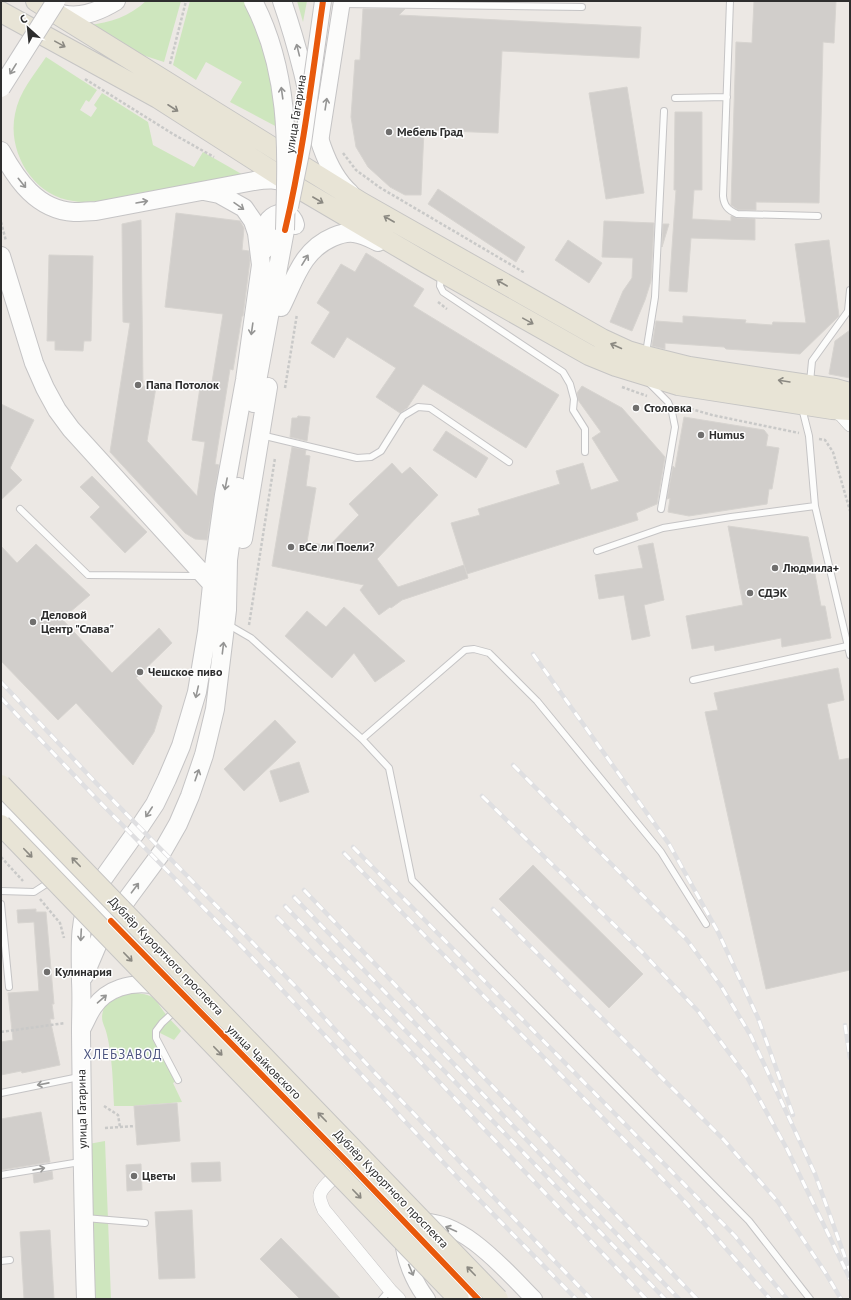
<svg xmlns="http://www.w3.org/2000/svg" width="851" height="1300" font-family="'PT Sans',sans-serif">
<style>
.green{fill:#cee6be}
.building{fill:#d1cecb;stroke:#d7d4d0}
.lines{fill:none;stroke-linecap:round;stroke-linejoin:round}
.service-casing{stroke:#c5c4c5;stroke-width:8}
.minor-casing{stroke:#c5c4c5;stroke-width:14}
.tertiary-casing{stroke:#c5c4c5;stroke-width:18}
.secondary-casing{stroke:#c5c4c5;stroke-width:20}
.primary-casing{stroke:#c6c5c4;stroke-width:22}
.path{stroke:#c9c9c8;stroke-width:2.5;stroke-dasharray:3 2;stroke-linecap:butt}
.service{stroke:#fcfcfb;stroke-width:6}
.minor{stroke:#fcfcfb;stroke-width:13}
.tertiary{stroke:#fcfcfb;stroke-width:16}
.secondary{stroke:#fcfcfb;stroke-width:18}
.primary{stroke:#e8e4d6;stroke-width:20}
.rail-casing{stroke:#dfdfe1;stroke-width:4.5}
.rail{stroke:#fff;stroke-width:3;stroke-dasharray:9;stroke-linecap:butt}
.tertiary-bridge-casing{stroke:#c5c4c5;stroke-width:18;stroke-linecap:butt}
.secondary-bridge-casing{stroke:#c5c4c5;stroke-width:20;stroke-linecap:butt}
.primary-bridge-casing{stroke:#c6c5c4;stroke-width:22;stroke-linecap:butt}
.tertiary-bridge{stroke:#fcfcfb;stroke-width:16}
.secondary-bridge{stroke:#fcfcfb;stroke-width:18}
.primary-bridge{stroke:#e8e4d6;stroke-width:20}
.cycleway-casing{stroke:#fff;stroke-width:8}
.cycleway{stroke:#e8590c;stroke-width:6}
.oneway{stroke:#8b8982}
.oneway2{stroke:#959594}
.poi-dot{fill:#706f6e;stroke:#fff;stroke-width:1.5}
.labels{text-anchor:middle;stroke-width:3;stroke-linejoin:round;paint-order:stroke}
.street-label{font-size:12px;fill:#2e2e2e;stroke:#fff}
.poi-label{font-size:12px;font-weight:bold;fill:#2e2e2e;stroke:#fff;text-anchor:start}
.neighbourhood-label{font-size:13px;letter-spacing:1px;fill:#4d5680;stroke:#fff}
</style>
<rect width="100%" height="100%" fill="#ece8e4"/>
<path class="green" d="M146,1H181L164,62L130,51L88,25C110,23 130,16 146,1Z
M190,1H244L248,6L268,65L279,128L230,102L242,82L206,62L196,80L173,65Z
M297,1H307L303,22Z
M46,57L97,90L89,102L86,100L80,110L91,117L97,108L94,105L102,93L148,122L153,145L194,167L203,152L245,176L101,201C92,201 83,203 73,201C33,196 7,152 15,114C19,92 34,75 46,57Z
M134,993C157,994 155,1001 168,1017C172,1022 177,1026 181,1031L174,1040L156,1031L178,1080L173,1083L182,1102L134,1106H114C113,1090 113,1075 111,1059C110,1051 109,1043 107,1035C105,1025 100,1022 103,1011C107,999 122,995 134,993Z
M105,1141L111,1299H86L83,1145Z"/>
<path class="building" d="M754,1H836L834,43L823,42L819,203L756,202V210H738L731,205L736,42L752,43Z
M363,9H405L399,15L641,27L639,58L502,51L498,133L424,130L421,195H405L390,187L368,167L356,147L351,117L355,60H360Z
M627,87L644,193L606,199L589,93Z
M675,112H702V190H694L692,219L731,221V216L737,218L755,219V240L691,238L687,292L669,291L676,190H674Z
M438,189L525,247L516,262L428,204Z
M176,213L240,221L244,228L242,250L249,251L250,260L243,316H242L233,370L230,369L215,464L219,465L207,540L195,539L185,533L110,452L130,323L123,322L122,224L141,220L143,386L156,387L147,441L197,496L205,442L192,440L201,381L212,382L223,314L165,307Z
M604,221L654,223L651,281L645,300L632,331L610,322L623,291L632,278L633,258L602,257Z
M663,224H669L662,247Z
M568,240L602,263L589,283L555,260Z
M829,240L839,316L800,354L726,349L724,347L665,343V349L652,346L656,321L683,323V316L746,320L745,323L772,325L773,322L806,323L795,244Z
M366,253L424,289L413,306L559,395L526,448L423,384L407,408L400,413L376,397L396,368L347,337L334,358L311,343L330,312L317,303L341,264L355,272Z
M49,255L93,256L91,341H84L83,351L55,350V341H47Z
M850,330V378L829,374L835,341Z
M582,386L622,408L665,457L657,504L636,513L638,520L467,574L451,523L480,515L478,509L560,484L556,471L583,463L591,490L619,481L592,438L601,432L578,400L577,393Z
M1,404L34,420L10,468L22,480L1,500Z
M298,416L310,417L307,441L290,437L292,418H297Z
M684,417L764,430L768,435L766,446L779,448L772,489H769L767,504L689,516L668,512L670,498L667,499L673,466L675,468Z
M446,431L488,458L476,478L433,450Z
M292,447L306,450L305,455L310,456L306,486L316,488L307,542L329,546L359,515L349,504L392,463L402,474L410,467L438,495L377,559L398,587L464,565L468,578L402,600L391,608L390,607L379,615L360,590L364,585L272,566Z
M92,476L147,532L125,553L90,517L100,507L80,487Z
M728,526L808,537L821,606H825L831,638L782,647L781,638L715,651L714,645L692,649L686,616L743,605Z
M653,543L664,600L644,605L650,636L632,640L624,595L599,599L595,575L643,568L638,546Z
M36,544L90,595L62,619L112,673L159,628L172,643L136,678L162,706L154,732L133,765L76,703L58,720L1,661V546L17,563Z
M344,607L405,661L375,682L354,653L332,678L285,636L307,611L326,627Z
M838,668L844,700L827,704L839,760L850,758V970L766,989L705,712L718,710L714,693Z
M275,720L296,742L244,791L224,769Z
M299,762L309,792L280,802L270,771Z
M533,865L643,974L609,1008L499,899Z
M36,909V912H46L54,1004H52L54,1019H50L60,1065L22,1073L21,1071L1,1075V1042L13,1040L8,993L39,991L34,922L18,923L17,910Z
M177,1103L180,1141L137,1145L134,1106Z
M41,1112L50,1162L1,1170V1119Z
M220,1162L221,1181L192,1182L191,1163Z
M141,1164L142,1190L127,1191L126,1165Z
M52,1171L53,1179L34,1183L33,1174Z
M192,1210L195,1278L159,1279L155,1212Z
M50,1230L54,1299H24L20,1232Z
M281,1238L341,1299H300L260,1259Z"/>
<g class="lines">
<defs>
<path id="service" d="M730,1L723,196C724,206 728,210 737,214L818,216
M342,4L582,7
M675,98L727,97
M441,275L440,286L443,292L563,372L570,384L574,399L573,410L585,429V452
M646,353L655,297L664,111
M810,382L812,361L848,311L850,290
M649,383L668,402L672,412L675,427L661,509
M802,408L809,436L815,506
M261,435L357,458L371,457L381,451L403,416L418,407L430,408L509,462
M20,509L88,575L195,576L199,573
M597,551L663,528L731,517L815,506L850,655
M227,624L251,638L362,739L389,768L412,880L749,1221L810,1299
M693,680L847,646
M362,739L465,650L474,649L489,653L537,701L661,852L706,924
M1,891L34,892L51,881
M1,904L9,987
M176,1010L162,1023L156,1031V1038L178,1080
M1,1093L79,1077
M1,1175L80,1162
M85,1218L145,1223
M1,1261L10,1260
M382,1299L390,1290"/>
<path id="minor" d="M832,409L841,415L850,425
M344,1169C337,1175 321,1187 320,1195C319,1200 322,1205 324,1210L390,1290L399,1299"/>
<path id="tertiary" d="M320,142L342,1
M111,921L181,992
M187,999L349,1164L478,1299
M81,1031C86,1023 89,1014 94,1007C107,988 131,982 152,985C162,987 172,991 182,993
M419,1222C462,1218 506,1271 534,1299
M403,1238C404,1259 414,1282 427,1299"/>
<path id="secondary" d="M282,1C290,24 297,48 303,72C312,110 320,167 350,193
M54,11C74,21 98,12 116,1
M1,151C17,180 37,210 74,212C82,212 89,211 96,211L254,181C267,179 277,178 289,184
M264,250L269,220C277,211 292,211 295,225
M1,256L34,363L45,388L57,410L71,429L212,584
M281,307C295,279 302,250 333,237C340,234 347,232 354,233C363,234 370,238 378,242
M253,403L285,230
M243,539L268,387
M1,803L111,921
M84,976L101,936L128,898L162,852L178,824L190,796L204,755L215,709L227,610L228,560L238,487
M86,1299C83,1210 82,1121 81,1032C81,1015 82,998 81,981C81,952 78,924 90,897L139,828L155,804L167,779L181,746L197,692L207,632L214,566L224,495L245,380L261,265L257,233L253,221L244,208L219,194L204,191"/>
<path id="primary" d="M36,1L362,203L602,339L628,351L645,356L689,367L835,389L850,393
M1,12L158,98L300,189L426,263L589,355L616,366L678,385L832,409L850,410"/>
</defs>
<use href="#service" class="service-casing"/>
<use href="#minor" class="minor-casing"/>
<use href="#tertiary" class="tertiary-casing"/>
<use href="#secondary" class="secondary-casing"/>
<use href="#primary" class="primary-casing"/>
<path class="path" d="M170,64L186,1
M85,79L173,134L214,157
M343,153L356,170L379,187L525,273
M1,222L6,241
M438,302L447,309
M622,387L647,396
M285,388L297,314
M681,406L712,415L799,433
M819,439L825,440L833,452L850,511
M249,625L275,458
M1,857L23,881
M40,899L60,923L64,938
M1,1032L65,1023
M104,1106L118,1115L120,1127
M105,1128L135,1126"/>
<use href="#service" class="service"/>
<use href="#minor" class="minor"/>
<use href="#tertiary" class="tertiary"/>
<use href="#secondary" class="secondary"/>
<use href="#primary" class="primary"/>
<defs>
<path id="rail" d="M533,654L669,844L718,932L758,1018L793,1115
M1,682L98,785L298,989L375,1073L591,1299
M1,698L91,793L244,949L457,1177L576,1299
M513,765L687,940L721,986L751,1036L815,1174L850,1271
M482,796L642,952L698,1011L747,1077L787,1149L850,1279
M353,847L735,1236L787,1299
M344,853L687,1204L770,1299
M304,890L697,1299
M294,897L679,1299
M285,906L665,1299
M493,909L723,1139L778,1202L825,1272L841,1299
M277,917L406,1047L646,1299
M845,1025L850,1058"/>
</defs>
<use href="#rail" class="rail-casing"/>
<use href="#rail" class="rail"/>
<defs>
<path id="tertiary-bridge" d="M290,207L303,143L323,1"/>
<path id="secondary-bridge" d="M253,1C291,74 287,150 285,230
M1,88L56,1"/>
<path id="primary-bridge" d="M1,785L498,1299
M1,825L459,1299"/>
</defs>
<use href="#tertiary-bridge" class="tertiary-bridge-casing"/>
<use href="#secondary-bridge" class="secondary-bridge-casing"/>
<use href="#primary-bridge" class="primary-bridge-casing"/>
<use href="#tertiary-bridge" class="tertiary-bridge"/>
<use href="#secondary-bridge" class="secondary-bridge"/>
<use href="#primary-bridge" class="primary-bridge"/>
<defs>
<path id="cycleway" d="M285,230C303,154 312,78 323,1
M111,921L349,1164L478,1299"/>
</defs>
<use href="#cycleway" class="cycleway-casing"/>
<use href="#cycleway" class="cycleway"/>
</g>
<defs><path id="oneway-shaft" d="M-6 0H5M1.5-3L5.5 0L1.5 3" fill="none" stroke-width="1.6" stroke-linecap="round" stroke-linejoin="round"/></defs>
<g class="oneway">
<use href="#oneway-shaft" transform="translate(60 44) rotate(29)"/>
<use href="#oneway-shaft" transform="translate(173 108) rotate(33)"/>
<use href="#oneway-shaft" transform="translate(318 200) rotate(30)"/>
<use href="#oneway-shaft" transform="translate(389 219) rotate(-150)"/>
<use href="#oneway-shaft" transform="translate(502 283) rotate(-150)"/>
<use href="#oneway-shaft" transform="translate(528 321) rotate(29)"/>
<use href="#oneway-shaft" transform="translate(616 346) rotate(-156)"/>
<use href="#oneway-shaft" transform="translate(784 381) rotate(-171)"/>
<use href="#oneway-shaft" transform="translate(28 853) rotate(46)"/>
<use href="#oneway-shaft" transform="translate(76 862) rotate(-134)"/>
<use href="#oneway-shaft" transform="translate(128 957) rotate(46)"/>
<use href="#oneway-shaft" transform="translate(218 1051) rotate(46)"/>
<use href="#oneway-shaft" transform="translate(322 1117) rotate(-134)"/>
<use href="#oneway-shaft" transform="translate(357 1194) rotate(46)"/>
<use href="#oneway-shaft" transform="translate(471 1271) rotate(-134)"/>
</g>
<g class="oneway2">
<use href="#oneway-shaft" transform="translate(298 50) rotate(-104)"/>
<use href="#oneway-shaft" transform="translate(13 69) rotate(122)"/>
<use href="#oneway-shaft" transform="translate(282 93) rotate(-98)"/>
<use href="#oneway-shaft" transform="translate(326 104) rotate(-81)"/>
<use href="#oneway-shaft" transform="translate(22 183) rotate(51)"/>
<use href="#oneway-shaft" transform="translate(142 202) rotate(-10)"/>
<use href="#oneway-shaft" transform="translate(239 206) rotate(35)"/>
<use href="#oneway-shaft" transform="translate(305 260) rotate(-58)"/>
<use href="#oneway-shaft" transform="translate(252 329) rotate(98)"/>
<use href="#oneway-shaft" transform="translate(226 484) rotate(101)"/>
<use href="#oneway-shaft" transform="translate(223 648) rotate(-83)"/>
<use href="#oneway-shaft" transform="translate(197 692) rotate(103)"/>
<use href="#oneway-shaft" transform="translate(197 775) rotate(-71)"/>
<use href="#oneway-shaft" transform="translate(149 812) rotate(123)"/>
<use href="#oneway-shaft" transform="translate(135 888) rotate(-53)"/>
<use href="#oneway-shaft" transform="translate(81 935) rotate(93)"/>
<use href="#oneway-shaft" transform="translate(102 999) rotate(-41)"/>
<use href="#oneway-shaft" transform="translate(43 1084) rotate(169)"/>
<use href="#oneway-shaft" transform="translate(39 1169) rotate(-10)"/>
<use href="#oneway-shaft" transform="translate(451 1229) rotate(-156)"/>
<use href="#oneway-shaft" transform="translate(411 1270) rotate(67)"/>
</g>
<g class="poi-dot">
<circle cx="389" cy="132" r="4"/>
<circle cx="138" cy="385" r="4"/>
<circle cx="636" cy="408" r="4"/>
<circle cx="701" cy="435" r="4"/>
<circle cx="291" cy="547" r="4"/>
<circle cx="775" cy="568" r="4"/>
<circle cx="750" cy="593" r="4"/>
<circle cx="33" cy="622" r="4"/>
<circle cx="140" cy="672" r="4"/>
<circle cx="47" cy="972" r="4"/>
<circle cx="134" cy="1176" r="4"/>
</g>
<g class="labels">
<g class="street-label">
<text transform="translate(296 114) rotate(-81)" y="4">улица Гагарина</text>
<text transform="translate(166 956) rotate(46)" y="4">Дублёр Курортного проспекта</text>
<text transform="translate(264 1062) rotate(45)" y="4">улица Чайковского</text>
<text transform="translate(82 1109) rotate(-91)" y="4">улица Гагарина</text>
<text transform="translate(391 1189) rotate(46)" y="4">Дублёр Курортного проспекта</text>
</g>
<g class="poi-label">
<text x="397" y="136">Мебель Град</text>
<text x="146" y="389">Папа Потолок</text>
<text x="644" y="412">Столовка</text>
<text x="709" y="439">Humus</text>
<text x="299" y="551">вСе ли Поели?</text>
<text x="783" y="572">Людмила+</text>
<text x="758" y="597">СДЭК</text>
<text x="41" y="619">Деловой<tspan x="41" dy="14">Центр "Слава"</tspan></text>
<text x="148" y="676">Чешское пиво</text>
<text x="55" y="976">Кулинария</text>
<text x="142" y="1180">Цветы</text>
</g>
<g class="neighbourhood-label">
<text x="123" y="1059">ХЛЕБЗАВОД</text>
</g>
</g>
<rect width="851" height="1300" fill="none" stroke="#2e2e2e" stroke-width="4"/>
<g transform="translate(28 28) rotate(333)" stroke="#ffffff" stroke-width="3" paint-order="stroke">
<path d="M0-3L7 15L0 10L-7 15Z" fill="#2e2e2e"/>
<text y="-6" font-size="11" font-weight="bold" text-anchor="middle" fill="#2e2e2e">С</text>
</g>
</svg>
